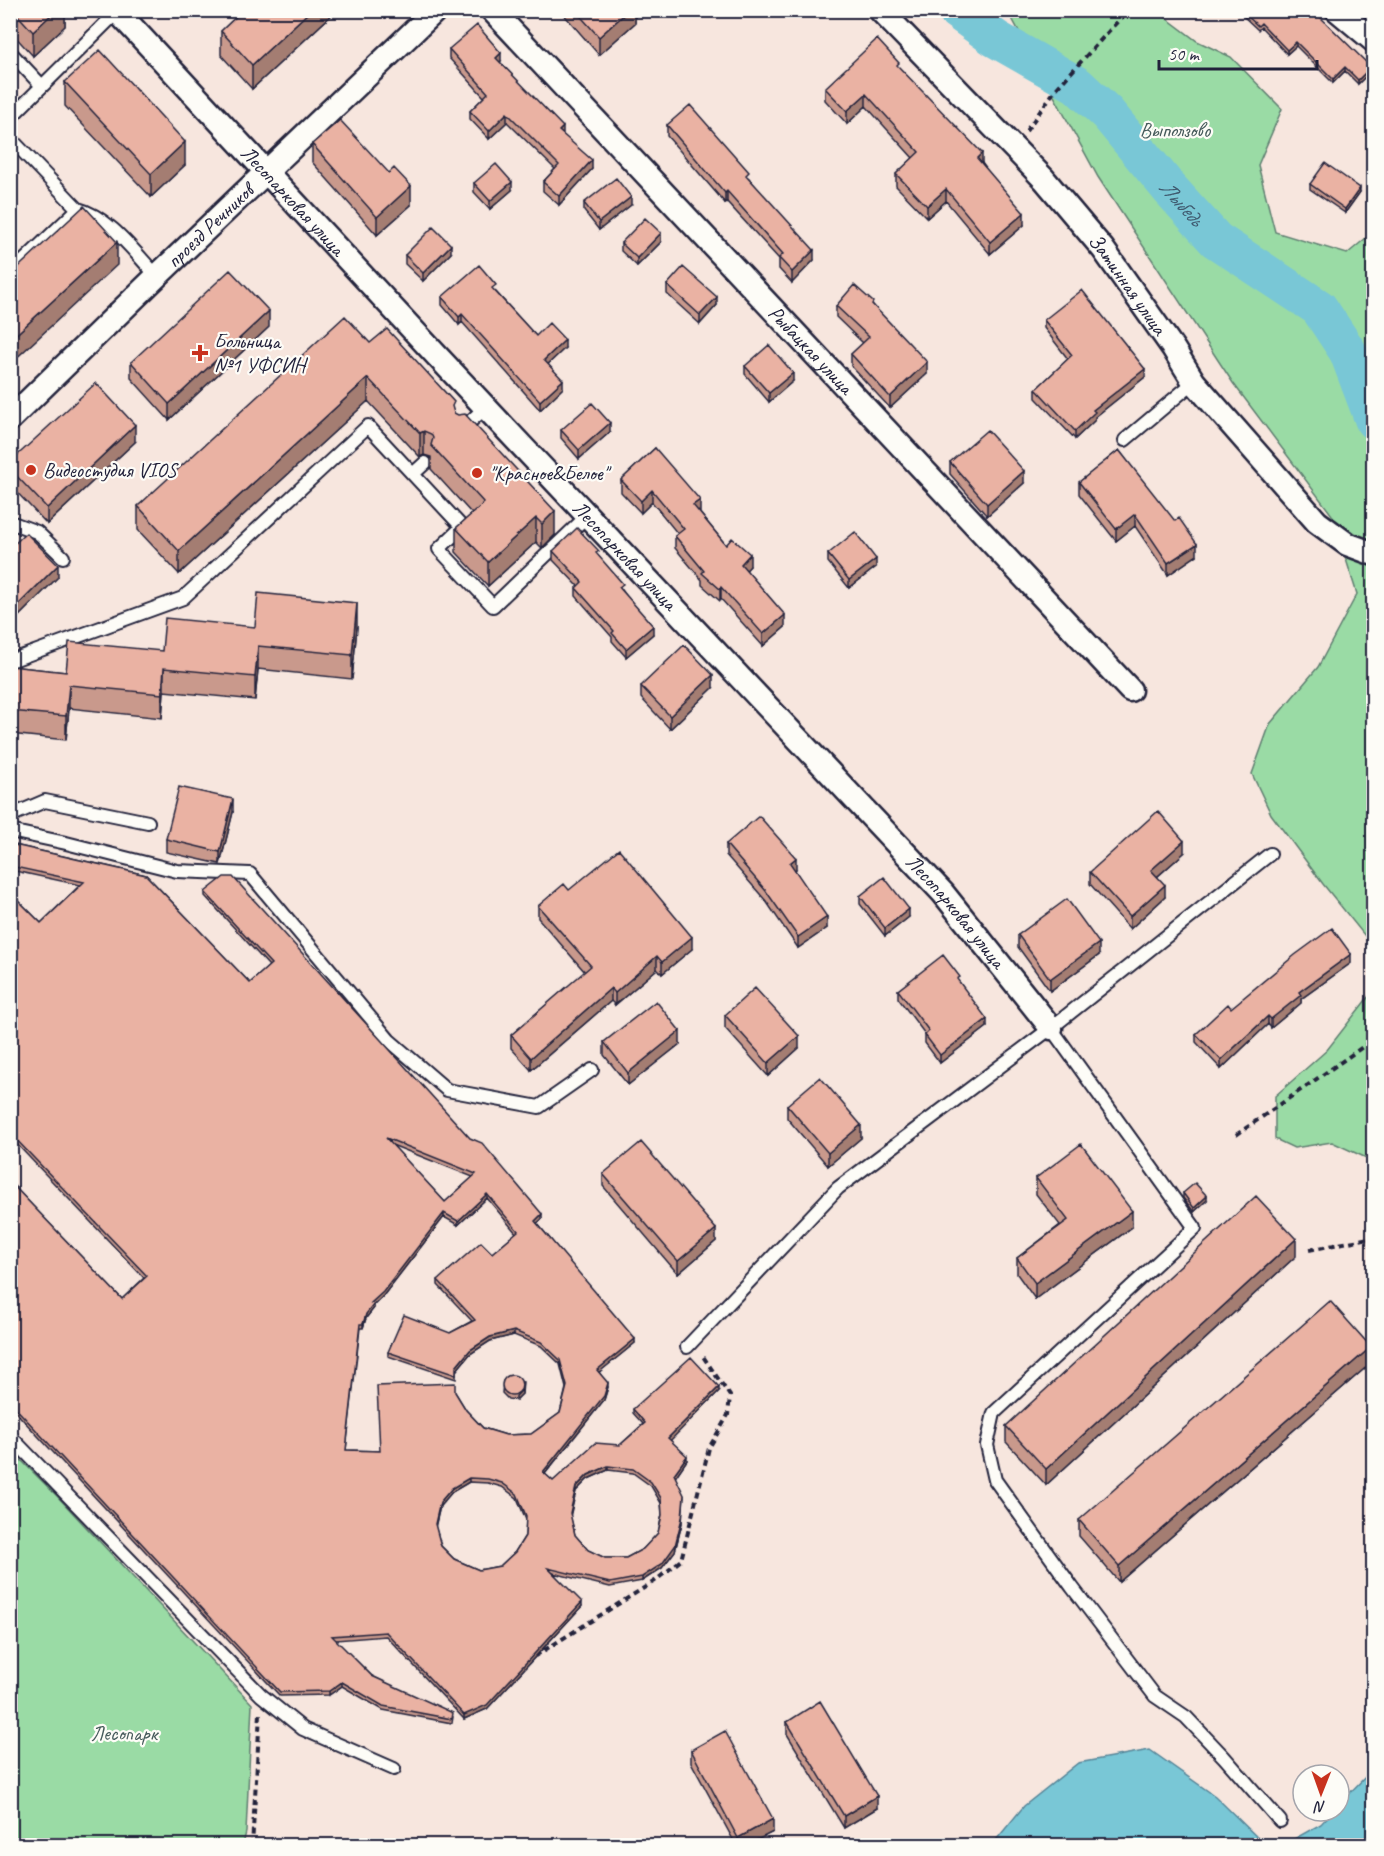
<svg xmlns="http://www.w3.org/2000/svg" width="1384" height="1856" font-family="Caveat,sans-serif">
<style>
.green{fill:#9adba5;stroke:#5e7e70;stroke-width:1.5}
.water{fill:#79c7d6;stroke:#568598;stroke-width:1.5}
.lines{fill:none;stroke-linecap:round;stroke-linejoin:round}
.river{stroke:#79c7d6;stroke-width:38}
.lane-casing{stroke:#22223b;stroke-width:16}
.street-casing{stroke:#22223b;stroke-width:27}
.path{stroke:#22223b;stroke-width:4;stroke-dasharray:6 4.5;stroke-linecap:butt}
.lane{stroke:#fdfcf7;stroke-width:12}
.street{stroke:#fdfcf7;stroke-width:22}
.wall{fill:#c9998c;stroke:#22223b;stroke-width:1.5;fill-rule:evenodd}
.shaded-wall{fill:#a47d72;stroke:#22223b;stroke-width:1.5}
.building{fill:#eab2a3;stroke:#22223b;stroke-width:1.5;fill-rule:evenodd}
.poi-dot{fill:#c8321e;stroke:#fdfcf7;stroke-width:2}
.labels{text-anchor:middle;stroke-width:4.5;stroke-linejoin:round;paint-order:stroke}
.park-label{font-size:21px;fill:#465a5b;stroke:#fdfcf7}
.street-label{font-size:21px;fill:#22223b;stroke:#fdfcf7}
.poi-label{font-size:21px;fill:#22223b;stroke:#fdfcf7;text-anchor:start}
.water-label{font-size:22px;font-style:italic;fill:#405c71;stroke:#fdfcf7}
</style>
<rect width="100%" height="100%" fill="#f7e6de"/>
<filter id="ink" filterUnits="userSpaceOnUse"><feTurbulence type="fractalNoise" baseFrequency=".0167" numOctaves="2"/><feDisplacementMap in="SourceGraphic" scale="12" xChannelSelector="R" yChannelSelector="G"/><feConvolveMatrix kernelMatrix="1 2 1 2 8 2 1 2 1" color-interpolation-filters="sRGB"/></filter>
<g filter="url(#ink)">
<path class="green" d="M1008,11H1157L1197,41L1231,57L1282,109L1258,165L1275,232L1347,254L1373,232V946L1323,884L1271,814L1252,774L1270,724L1318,667L1357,594L1332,515L1233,383L1098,177Z
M1373,991V1161L1332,1142L1294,1148L1275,1139V1096L1327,1050Z
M11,1450L57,1496L252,1704L246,1832L243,1845H11Z"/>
<path class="water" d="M1150,1750L1215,1796L1262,1842H1289L1321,1824L1333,1811H1339V1804L1373,1769V1845H992L1024,1806L1078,1763Z"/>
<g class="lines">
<path class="river" id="s1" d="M956,10L996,39L1077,85L1107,113L1169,188L1216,240L1319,308L1348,352L1374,421"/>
<defs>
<path id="lane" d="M10,52L42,86
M10,118L117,12
M10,138L78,209L10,274
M78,209C109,217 135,253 157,276
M460,431L486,407
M1125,440L1194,382
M413,474L425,463
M10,522L37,532L63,557
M10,661L183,598L368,426L462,527L439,549L493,606L588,515
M10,816L45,801L148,822
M10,831L66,843L177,871L250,874L389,1040L447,1090L539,1107L592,1070
M1051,1028L1195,1228L994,1413L987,1445L995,1480L1072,1587L1155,1696L1186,1717L1224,1757L1280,1821
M687,1347L838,1188L1051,1028L1270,854
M10,1436L261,1695L303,1729L394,1769"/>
<g id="street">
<path id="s2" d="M116,10L439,358L943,893L1051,1028"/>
<path id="s3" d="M492,10L1130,690"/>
<path id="s4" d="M880,10L1044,179L1103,249L1173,348L1194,382L1317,522L1347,544L1374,554"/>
<path d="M1337,10L1374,41"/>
<path id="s5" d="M10,419L157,276L436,10"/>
</g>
</defs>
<use href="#lane" class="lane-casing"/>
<use href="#street" class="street-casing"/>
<path class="path" d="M1026,131L1056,89L1128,10
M1236,1135L1374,1039
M1309,1250L1374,1237
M535,1656L655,1581L681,1560L709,1448L728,1415L730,1396L702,1355
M252,1846L260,1714"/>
<use href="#lane" class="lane"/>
<use href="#street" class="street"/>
</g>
<path class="wall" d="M10,10H65V26L33,56L10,31Z
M243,10H337L252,89L221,55V31Z
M560,10H635V23L599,55Z
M1367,10H1374V19L1367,13Z
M1242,11L1371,71L1358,84L1345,71L1333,83L1296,46L1287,54L1261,27L1258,30L1242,15Z
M449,49L501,61L500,62L592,169L559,205L543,191V182L555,169L507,122L489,139L470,119V111L484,97L449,58Z
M899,68L982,163L1024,225L990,254L946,201L927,218L896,186V174L913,158L866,106L847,124L825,100V88Z
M65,82L185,165L151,197L65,106Z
M667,125L749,178L814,260L792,283L779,269V259L727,202L725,203L667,136Z
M312,144L411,205L377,235L312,162Z
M474,183L512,190L490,209L474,192Z
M1310,184L1360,192L1345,213L1310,189Z
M584,203L631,205L599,230L584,211Z
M661,242L637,266L621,251V243Z
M451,253L423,281L405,264V255Z
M667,285L717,305L700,324L667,294Z
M496,292L536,336L565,348L548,364L563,388L540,410L462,322L459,325L442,305V297Z
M873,305L927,374L890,408L851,366V354L863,343L836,317V306Z
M1044,320L1145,377L1095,417V420L1075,439L1036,398V389L1068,359L1044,328Z
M269,327L169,420L131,378V362Z
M370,343L454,413L555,535L542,548L536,542L488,586L456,552V528L472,514L431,469V457L424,455L420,457L368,401L179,574L138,530V506Z
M745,366L793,381L769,402L745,374Z
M561,430L610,432L579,459L561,438Z
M135,442L47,524L10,485V462Z
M655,448L699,512L726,545L750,566L746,570L785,627L763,646L721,599L720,601L702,585V580L675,548V536L678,534L652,502L641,513L621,492V480Z
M1119,450L1197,555L1168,575L1135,526L1116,541L1079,494V482Z
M950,462L1024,483L987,516L950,474Z
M10,548L58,577L17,618L10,612Z
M553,551L599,557L653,634L626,657L612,641V637L576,596V588L578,586L553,560Z
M828,554L876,567L849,588L828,562Z
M255,627H357L352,679L258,669L255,700L164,691L162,718L69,708L66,740L10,734V666L66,672L162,651Z
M641,686L713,688L670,729L641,698Z
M233,812L220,864L166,852V839Z
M10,844L146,875L250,983L269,966L205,896V892L542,1219L537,1223L635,1343L599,1372L608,1387L604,1400L545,1474L553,1481L620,1445L643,1424L633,1413V1409L719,1391L670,1440L687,1460L675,1477L682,1523L675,1551L662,1568L642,1581L610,1587L553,1573L582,1606L487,1709L464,1719L386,1636L335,1640L372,1676L453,1717L452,1723L383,1710L342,1686L329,1695L280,1696L10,1406V1182L122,1299L144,1278L10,1137V892L41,923L80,885L10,870ZM392,1145L473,1177L445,1202ZM487,1198L516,1233L492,1253L438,1280V1285L472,1321L450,1333L388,1352V1356L456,1379V1371L470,1354L490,1341L514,1335L541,1346L560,1364L566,1388L560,1413L531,1434L506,1435L483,1428L466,1410L455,1392L380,1451L346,1450L360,1328H363L366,1318L374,1308V1305L383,1296L444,1217L458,1225ZM608,1470L633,1473L651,1486L661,1503L662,1515L658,1533L643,1549L626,1558H605L588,1550L575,1535L570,1515L576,1491L588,1479ZM469,1482L488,1483L502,1487L517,1498L526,1520L525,1536L515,1552L500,1566L479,1570L454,1559L441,1546L435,1526L440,1506L452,1492Z
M726,844L796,869L795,870L827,928L798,948L766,901L726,855Z
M1184,853L1157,877L1165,897L1130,929L1090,884V872Z
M569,890L692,949L662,974L657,969L615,1005L611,1001L531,1070L511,1048V1035L585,972L538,918V906Z
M860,896L909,917L885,936L860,904Z
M1018,935L1099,955L1050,991L1018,947Z
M1351,963L1301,999V1003L1271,1028L1268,1024L1221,1069L1196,1042V1034L1231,1008Z
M960,983L987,1027L940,1063L925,1043V1034L898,998V990Z
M725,1015L799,1048L768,1076L725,1028Z
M604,1042L680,1044L628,1085L604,1055Z
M787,1105L861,1138L828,1166L787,1118Z
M603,1174L716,1241L678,1274L603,1186Z
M1036,1178L1132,1227L1035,1299L1017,1274V1258L1060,1225L1036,1194Z
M1183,1193L1207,1200L1194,1212L1183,1198Z
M1296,1256L1046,1485L1006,1442V1426Z
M1371,1363L1119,1582L1079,1536V1520Z
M503,1381L523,1382L522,1394L516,1400L508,1399L502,1393Z
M787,1722L877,1808L844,1828L787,1734Z
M691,1750L773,1832L747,1845H736L691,1762Z"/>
<path class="shaded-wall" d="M56,10H65V26L33,56V32Z
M311,10H337L252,89V65Z
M629,10H635V23L599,55V37Z
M1296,42V46L1287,54V50Z
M501,53V61L496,66V58Z
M1345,67V71L1333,83V79Z
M1371,67V71L1358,84V80Z
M866,94V106L847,124V111Z
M507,113V122L489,139V131Z
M563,127V135L559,131Z
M185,142V165L151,197V174Z
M982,153V165L977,158Z
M592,160V169L559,205V196Z
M512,182V190L490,209V201Z
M411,186V205L377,235V217Z
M1360,188V192L1345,213V209Z
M946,189V201L927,218V206Z
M727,191V202L725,203V193Z
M631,197V205L599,230V222Z
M1024,213V225L990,254V242Z
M661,233V242L637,266V258Z
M117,242V265L10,364V340Z
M451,245V253L423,281V273Z
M814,250V260L792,283V272Z
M717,297V305L700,324V315Z
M269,311V327L169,420V404Z
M462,314V322L459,325V317Z
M565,340V348L544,368V360Z
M927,362V374L890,408V397Z
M1145,369V377L1095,417V420L1075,439V431L1093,410Z
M793,373V381L769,402V393Z
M368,378V401L179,574V551Z
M563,380V388L540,410V401Z
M610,423V432L579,459V450Z
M135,425V442L47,524V508Z
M424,431V455L420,457V433Z
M1024,471V483L987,516V504Z
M652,490V502L641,513V501Z
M700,500V512L693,517V505Z
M555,511V535L542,548V524Z
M1135,514V526L1116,541V529Z
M536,518V542L488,586V562Z
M1197,544V555L1168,575V563Z
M750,554V566L741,576V564Z
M876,559V567L849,588V580Z
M58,565V577L17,618V606Z
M721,587V599L720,601V589Z
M357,603V627L352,679V655Z
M785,615V627L763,646V634Z
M653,626V634L626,657V649Z
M258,646V669L255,700V677Z
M164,668V691L162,718V694Z
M713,675V688L670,729V716Z
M69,685V708L66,740V716Z
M233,799V812L220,864V852Z
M1184,841V853L1151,882V870Z
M796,858V869L790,874V863Z
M1165,885V897L1130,929V916Z
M909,909V917L885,936V928Z
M827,917V928L798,948V937Z
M692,937V949L662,974V962Z
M1099,943V955L1050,991V979Z
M1351,954V963L1301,999V1003L1271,1028V1019L1299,992Z
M657,956V969L615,1005V993Z
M611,988V1001L531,1070V1058Z
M1268,1016V1024L1221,1069V1060Z
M987,1019V1027L940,1063V1055Z
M680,1031V1044L628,1085V1073Z
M799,1036V1048L768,1076V1063Z
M861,1125V1138L828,1166V1153Z
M487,1194V1198L458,1225V1221Z
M1207,1196V1200L1194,1212V1208Z
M1132,1211V1227L1035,1299V1283Z
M444,1213V1217L383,1296L374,1305V1308L366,1318L363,1328V1324L366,1314L371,1303Z
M542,1214V1219L535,1225V1221Z
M716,1229V1241L678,1274V1261Z
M1296,1239V1256L1046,1485V1469Z
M514,1331V1335L490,1341L470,1354L456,1371V1367L470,1350L490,1337Z
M635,1339V1343L597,1374V1370Z
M1371,1347V1363L1119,1582V1566Z
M608,1383V1387L604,1400L543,1476V1472Z
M719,1387V1391L668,1443V1438Z
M522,1390V1394L516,1400V1396Z
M687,1456V1460L674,1479V1474Z
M608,1466V1470L588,1479L576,1491L570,1517V1513L576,1487L588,1475Z
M469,1478V1482L452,1492L440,1506L435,1528V1524L440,1502L452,1488Z
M684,1495L682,1523L675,1551L662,1568L642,1581V1577Z
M582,1602V1606L487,1709L464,1719V1715Z
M342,1682V1686L329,1695V1691Z
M877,1796V1808L844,1828V1816Z
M773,1819V1832L747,1845H738V1838Z"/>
<path class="building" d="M13,10H56L33,32Z
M243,10H311L252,65L221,31Z
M575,10H629L599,37Z
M1313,10L1371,67L1358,80L1345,67L1333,79L1296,42L1287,50L1261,23L1258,26L1242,11Z
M477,25L501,53L496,58L563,127L559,131L592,160L559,196L543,182L559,165L507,113L489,131L470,111L488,93L449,49Z
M877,39L899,63L897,65L982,153L977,158L1024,213L990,242L946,189L927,206L896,174L919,152L866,94L847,111L825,88Z
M100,50L185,142L151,174L65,82Z
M690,105L749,172L746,175L814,250L792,272L779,258L783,254L727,191L725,193L667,125Z
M340,120L389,173L394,168L411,186L377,217L312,144Z
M1325,163L1360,188L1345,209L1310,184Z
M496,164L512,182L490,201L474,183Z
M616,178L631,197L599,222L584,203Z
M84,206L117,242L10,340V275Z
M645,218L661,233L637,258L621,243Z
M433,227L451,245L423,273L405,255Z
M479,265L496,285L492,288L536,336L549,323L565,340L544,360L563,380L540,401L462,314L459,317L442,297Z
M683,267L717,297L700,315L667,285Z
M230,270L269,311L169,404L131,362Z
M854,285L873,302L872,304L927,362L890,397L851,354L869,337L836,306Z
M1082,290L1145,369L1093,410L1095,412L1075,431L1036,389L1072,355L1044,320Z
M345,316L370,343L387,329L454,402L452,406L454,413L458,415L465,414L555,511L542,524L536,518L488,562L456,528L484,503L431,445L433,438L431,434L424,431L420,433L368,378L179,551L138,506Z
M769,345L793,373L769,393L745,366Z
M96,383L135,425L47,508L10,469V462Z
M592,403L610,423L579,450L561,430Z
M987,430L1024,471L987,504L950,462Z
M655,448L700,500L693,505L726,545L732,538L750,554L741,564L785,615L763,634L721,587L720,589L702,573L704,571L675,536L684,529L652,490L641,501L621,480Z
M1119,450L1175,521L1179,518L1197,544L1168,563L1135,514L1116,529L1079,482Z
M577,528L599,551L596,553L623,584L619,587L653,626L626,649L612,633L614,631L576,588L582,582L553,551Z
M855,532L876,559L849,580L828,554Z
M26,533L58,565L17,606L10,600V548Z
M258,593L357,603L352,655L258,646L255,677L164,668L162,694L69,685L66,716L10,711V666L66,672L69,642L162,651L165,618L255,627Z
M684,645L713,675L670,716L641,686Z
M179,787L233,799L220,852L166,839Z
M1158,811L1184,841L1151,870L1165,885L1130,916L1090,872Z
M759,816L796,858L790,863L827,917L798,937L766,891L726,844Z
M10,844L146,875L250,983L271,964L205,892L224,877H233L470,1138L482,1143L542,1214L535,1221L635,1339L597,1370L608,1383L604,1396L543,1472L553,1481L595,1443L620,1445L645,1423L633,1409L691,1357L719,1387L668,1438L687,1456L674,1474L684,1495L682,1518L675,1546L662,1564L642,1577L610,1583L548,1568L582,1602L487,1705L464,1715L386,1632L332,1636L372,1676L453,1713L452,1719L383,1706L342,1682L329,1691L280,1692L10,1402V1182L122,1299L147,1276L10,1133V892L41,923L84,882L10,866ZM386,1138L476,1174L445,1202ZM487,1194L518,1231L492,1253L481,1242L438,1280L475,1320L450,1333L404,1315L388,1352L456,1375V1367L470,1350L490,1337L514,1331L541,1342L560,1360L567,1386L560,1413L531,1434L506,1435L483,1428L466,1410L455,1392V1383L377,1386L380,1451L346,1450L360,1324H363L366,1314L374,1304L371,1303L383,1292L444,1213L458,1221ZM608,1466L633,1469L651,1482L661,1498L662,1515L658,1533L643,1549L626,1558H605L588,1550L575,1535L570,1513L576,1487L588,1475ZM469,1478L488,1479L502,1483L517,1494L526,1516L525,1536L515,1552L500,1566L479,1570L454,1559L441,1546L435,1524L440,1502L452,1488Z
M619,849L692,937L662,962L657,956L615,993L611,988L531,1058L511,1035L591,966L538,906L564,884L569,890Z
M884,877L909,909L885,928L860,896Z
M1067,899L1099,943L1050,979L1018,935Z
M1332,928L1351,954L1299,992L1301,995L1271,1019L1268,1016L1221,1060L1196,1034L1228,1004L1231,1008L1295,955Z
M943,955L960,977L957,979L987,1019L940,1055L925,1035L929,1031L898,990Z
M755,988L799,1036L768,1063L725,1015Z
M656,1001L680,1031L628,1073L604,1042Z
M820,1077L861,1125L828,1153L787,1105Z
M641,1142L716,1229L678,1261L603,1174Z
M1081,1144L1132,1211L1035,1283L1017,1258L1068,1220L1036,1178Z
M1195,1183L1207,1196L1194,1208L1183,1193Z
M1256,1196L1296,1239L1046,1469L1006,1426Z
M1330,1301L1371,1347L1119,1566L1079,1520Z
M502 1385a10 10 0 1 1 20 0a10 10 0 1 1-20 0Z
M820,1701L877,1796L844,1816L787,1722Z
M725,1731L773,1819L738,1838L691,1750Z"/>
</g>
<g class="poi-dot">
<path d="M197 344h6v6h6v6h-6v6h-6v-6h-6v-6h6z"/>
<circle cx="31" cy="470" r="6"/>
<circle cx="477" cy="473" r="6"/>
</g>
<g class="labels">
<g class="park-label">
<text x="1175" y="137">Выползово</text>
<text x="124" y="1740">Лесопарк</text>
</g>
<g class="street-label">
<text dy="7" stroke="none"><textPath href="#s2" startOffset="260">Лесопарковая улица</textPath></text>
<text dy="7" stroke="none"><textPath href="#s5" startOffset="278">проезд Речников</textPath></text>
<text dy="7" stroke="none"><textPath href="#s4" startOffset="370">Затинная улица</textPath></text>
<text dy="7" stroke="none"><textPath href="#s3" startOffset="466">Рыбацкая улица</textPath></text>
<text dy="7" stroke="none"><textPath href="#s2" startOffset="746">Лесопарковая улица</textPath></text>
<text dy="7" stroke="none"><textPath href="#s2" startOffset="1232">Лесопарковая улица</textPath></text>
</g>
<g class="poi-label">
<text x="214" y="348">Больница<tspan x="214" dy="24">№1 УФСИН</tspan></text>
<text x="43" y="477">Видеостудия VIOS</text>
<text x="489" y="480">"Красное&amp;Белое"</text>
</g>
<g class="water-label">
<text dy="8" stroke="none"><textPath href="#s1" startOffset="300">Лыбедь</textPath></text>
</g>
</g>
<rect width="1384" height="1856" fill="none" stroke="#fdfcf7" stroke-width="36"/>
<rect x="18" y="18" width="1348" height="1820" fill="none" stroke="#22223b" stroke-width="2" filter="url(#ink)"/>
<g transform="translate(1321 1793) rotate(181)"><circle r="28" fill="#fdfcf7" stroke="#a5a5ac" stroke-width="1.5"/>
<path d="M0-4.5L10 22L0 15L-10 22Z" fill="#c8321e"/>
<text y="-9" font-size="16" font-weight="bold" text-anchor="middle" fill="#22223b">N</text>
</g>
<path d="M1159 60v9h158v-9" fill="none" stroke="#22223b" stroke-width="3"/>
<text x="1168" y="60" font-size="18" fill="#22223b" stroke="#fdfcf7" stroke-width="4.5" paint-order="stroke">50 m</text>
</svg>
